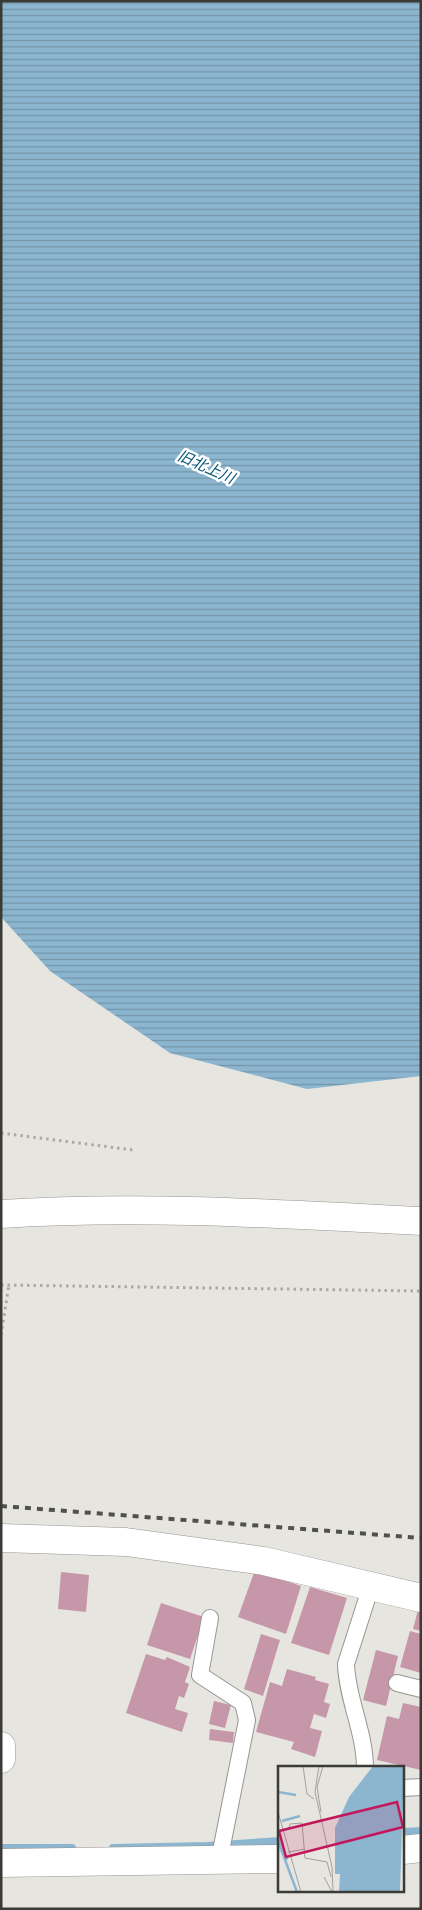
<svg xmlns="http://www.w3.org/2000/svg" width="422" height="1910" font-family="'Public Sans','Noto Sans JP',sans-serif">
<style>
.water{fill:url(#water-rules)}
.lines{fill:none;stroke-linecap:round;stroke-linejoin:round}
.stream{stroke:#8cb6cf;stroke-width:8}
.building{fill:#c597a8}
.lane-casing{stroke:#96958f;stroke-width:18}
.street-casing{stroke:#96958f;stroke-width:29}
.secondary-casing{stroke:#96958f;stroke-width:29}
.path{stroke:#aba9a5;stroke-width:3;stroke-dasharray:2.5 4;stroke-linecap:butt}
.lane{stroke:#fff;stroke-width:16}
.street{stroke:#fff;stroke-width:28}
.secondary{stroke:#fff;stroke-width:28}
.rail{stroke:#50504c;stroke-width:4;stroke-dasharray:6 6;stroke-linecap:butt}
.labels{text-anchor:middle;stroke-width:5;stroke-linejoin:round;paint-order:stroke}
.water-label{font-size:15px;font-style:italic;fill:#045376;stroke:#fff}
.inset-river{fill:none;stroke:#8cb6cf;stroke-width:2.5}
.inset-road{fill:none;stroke:#a2a19c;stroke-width:1}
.view{fill:#c2185b;fill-opacity:0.15;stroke:#c2185b;stroke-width:2.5}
.inset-edge{fill:none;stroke:#3a3a37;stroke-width:2.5}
</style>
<defs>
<pattern id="water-rules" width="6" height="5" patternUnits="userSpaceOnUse" patternTransform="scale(1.25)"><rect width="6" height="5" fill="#8cb6cf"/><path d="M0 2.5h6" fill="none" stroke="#7395a9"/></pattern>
</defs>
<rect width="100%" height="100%" fill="#e7e5e0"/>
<path class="water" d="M1,1H421V1076L307,1089L170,1053L50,971L1,917Z"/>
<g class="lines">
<path class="stream" d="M403,1832L421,1831
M1,1848H72
M113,1848L207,1846L280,1841"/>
</g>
<path class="building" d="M255,1570L301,1586L286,1634L238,1617Z
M61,1572L89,1575L86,1612L58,1609Z
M310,1587L347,1598L329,1655L291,1643Z
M161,1603L204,1617L190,1659L147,1645Z
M418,1610H421V1631L413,1629Z
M410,1631L421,1634V1673L400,1667Z
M261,1634L280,1640L263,1696L244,1689Z
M376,1650L398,1656L386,1706L363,1700Z
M146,1654L165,1660L167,1657L190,1667L185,1682L189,1684L184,1698L179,1696L175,1709L188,1713L182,1732L126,1713Z
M287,1669L316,1677L315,1680L329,1684L324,1702L330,1704L326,1718L314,1714L310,1728L322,1731L315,1757L291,1749L294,1742L256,1732L270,1682L282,1686Z
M214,1701L231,1705L225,1728L209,1724Z
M403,1703L421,1707V1770L377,1760L387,1716L399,1719Z
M210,1729L234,1732L233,1743L209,1740Z"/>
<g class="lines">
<defs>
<path id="lane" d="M210,1618L200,1675L243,1703L247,1720L219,1861
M397,1683L421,1689
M365,1768C365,1732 347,1699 346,1664L371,1586
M403,1788L421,1787"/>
<path id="street" d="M1,1538L126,1542L264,1561L421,1598
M1,1746V1759
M403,1850L421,1848
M1,1863L280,1859"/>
<path id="secondary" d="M1,1214C141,1205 281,1214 421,1221"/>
</defs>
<use href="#lane" class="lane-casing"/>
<use href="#street" class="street-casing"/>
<use href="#secondary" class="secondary-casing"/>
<path class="path" d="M1,1133L133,1150
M1,1285L421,1291
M1,1335L9,1285"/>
<use href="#lane" class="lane"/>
<use href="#street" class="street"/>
<use href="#secondary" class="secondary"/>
<path class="rail" d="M1,1506L421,1538"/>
</g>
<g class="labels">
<g class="water-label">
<text transform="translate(206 467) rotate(24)" y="5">旧北上川</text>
</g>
</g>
<g transform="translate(278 1766)">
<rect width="126" height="126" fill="#e7e5e0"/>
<path d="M95,0H126L122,126H61L62,108H57V62L71,31Z" fill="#8cb6cf"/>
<path class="inset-river" d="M0,26L18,29M4,55L22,50M0,72L9,94M0,75L19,126"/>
<path class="inset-road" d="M25,0L29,28L36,33M41,0L37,26L54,101L55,126M0,46L23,126M43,46L39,21L45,0M4,64L11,62L12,58L24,57L27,92L49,96L53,111M10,86L27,83M46,111L54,126"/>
<path class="view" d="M119,36L125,61L8,91L1,65Z"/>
<rect width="126" height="126" class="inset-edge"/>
</g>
<rect width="422" height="1910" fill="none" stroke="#3a3a37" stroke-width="5"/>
</svg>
